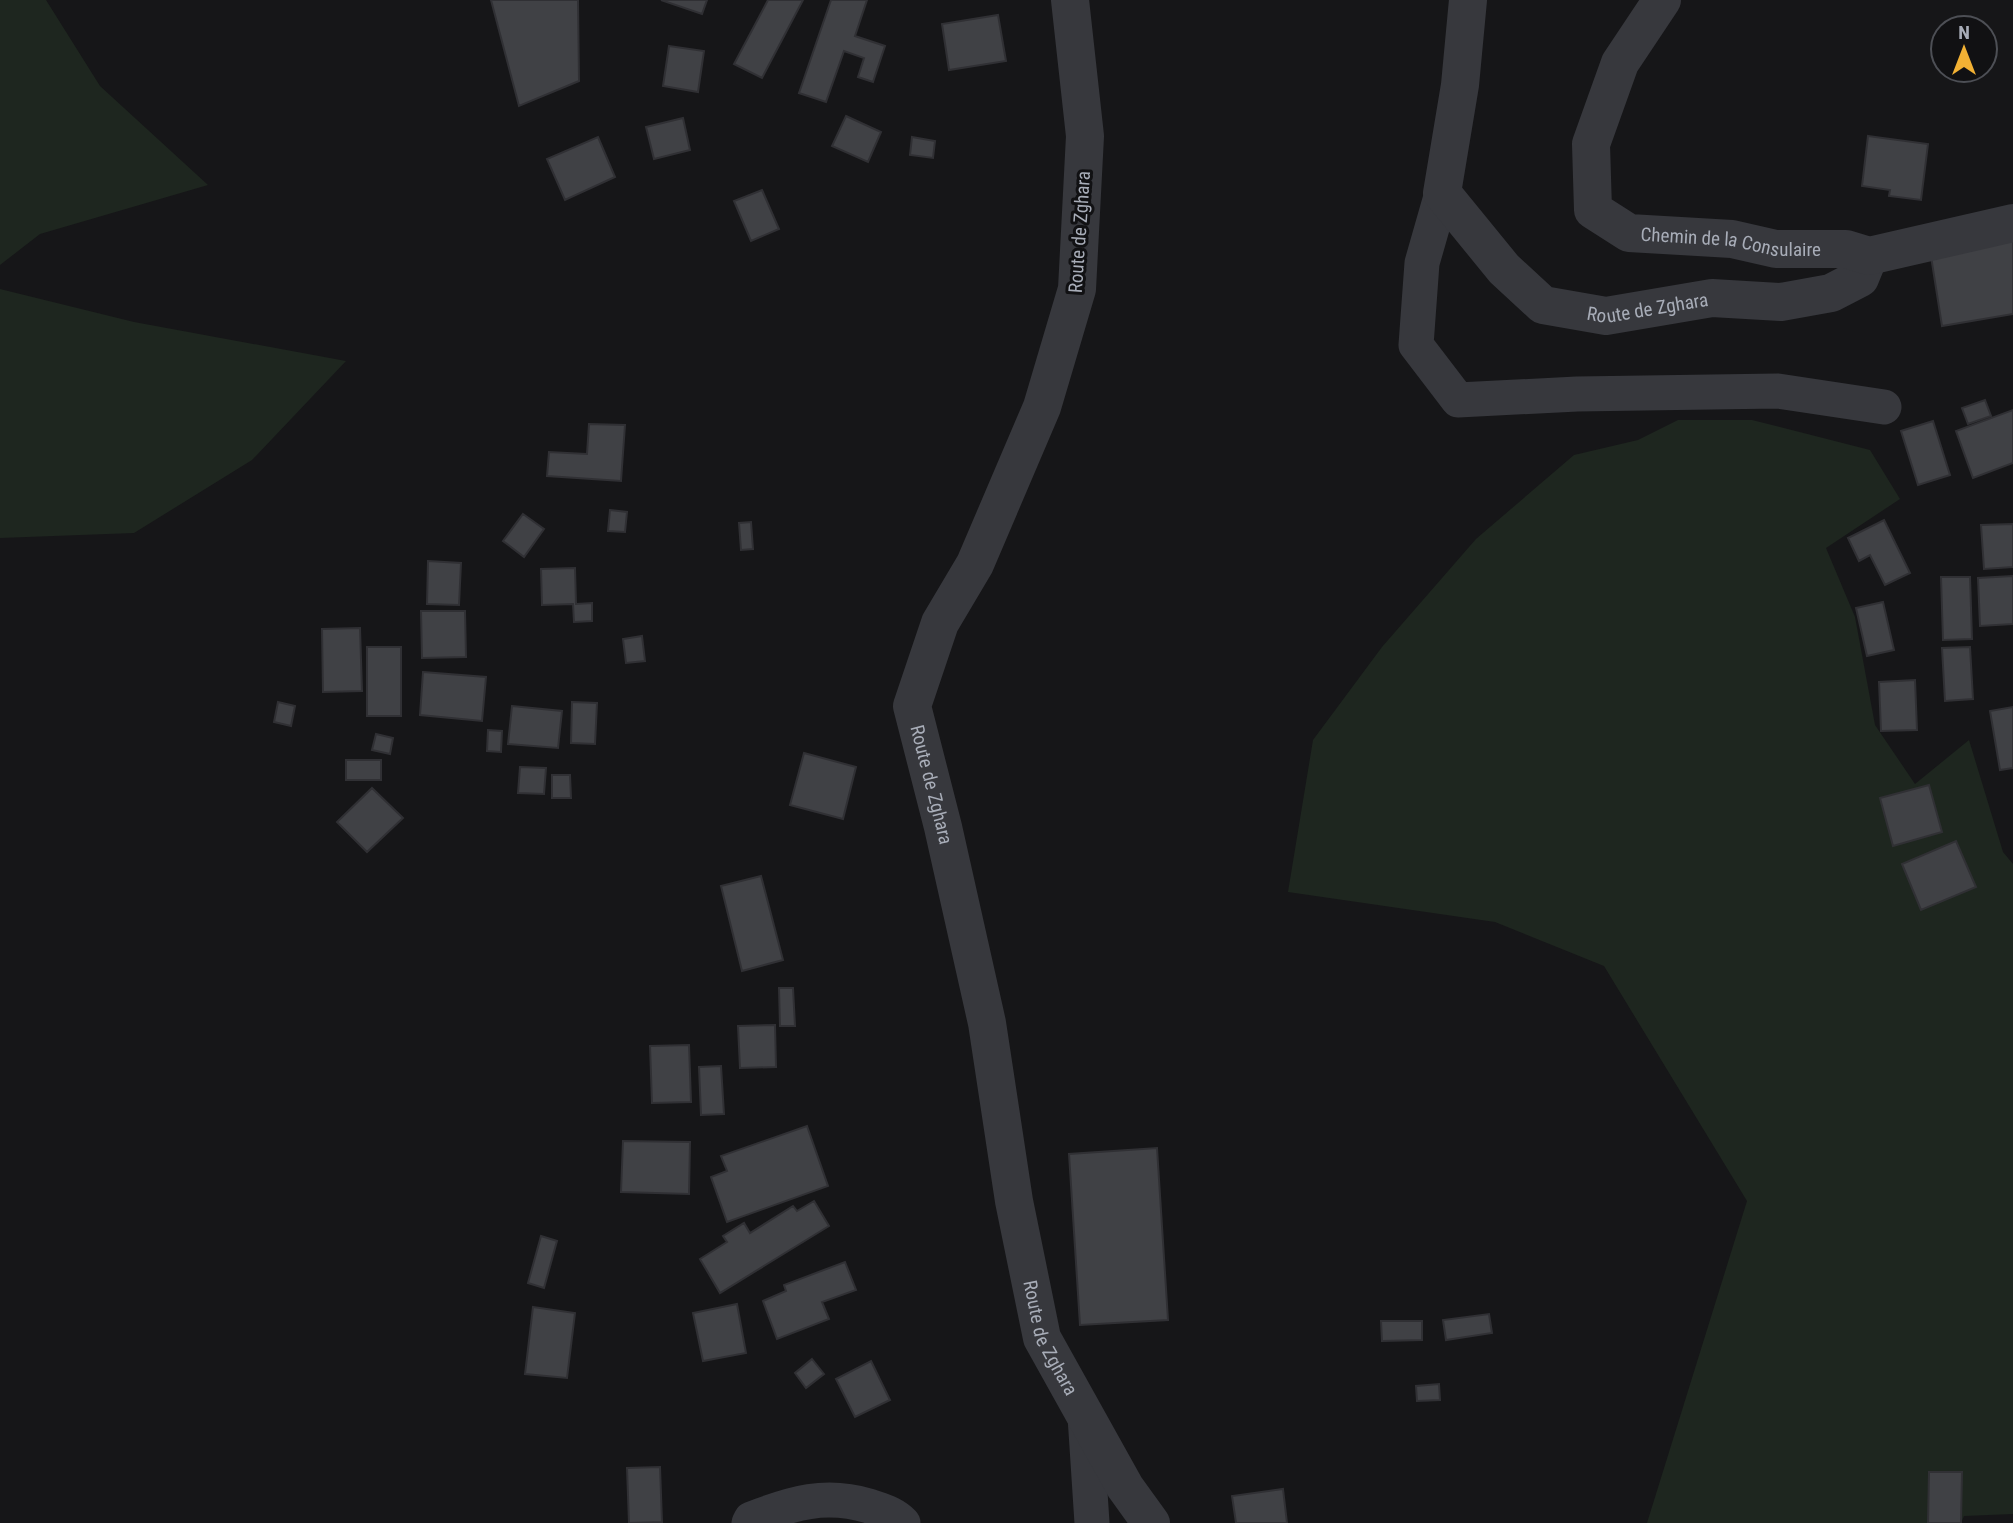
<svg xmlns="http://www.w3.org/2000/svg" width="2013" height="1523" font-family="'Roboto Condensed',sans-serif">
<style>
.green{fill:#1e261f}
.building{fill:#404145;stroke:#303034;stroke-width:2}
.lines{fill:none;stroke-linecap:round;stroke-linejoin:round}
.minor{stroke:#37383d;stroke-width:35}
.tertiary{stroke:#37383d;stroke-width:38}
.labels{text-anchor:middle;stroke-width:6;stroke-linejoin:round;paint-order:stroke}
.street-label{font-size:19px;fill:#a8adb8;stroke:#111113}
</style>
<rect width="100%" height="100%" fill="#161618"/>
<path class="green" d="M0,0H46L100,86L208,185L40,234L0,265Z
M0,289L134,322L346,361L252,460L134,533L0,538Z
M1678,420H1752L1870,450L1900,499L1826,548L1855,617L1875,725L1915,784L1969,740L2003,852L2013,864V1514L1964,1516L1961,1523H1647L1747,1201L1604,966L1495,922L1288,892L1313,740L1382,647L1476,539L1574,455L1638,440Z"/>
<path class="building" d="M491,0H578L579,81L519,106Z
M661,0H707L702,14Z
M768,0H803L762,78L734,64Z
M831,0H867L855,36L885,46L873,82L858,77L864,58L844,51L826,102L799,93Z
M998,15L1006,61L949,70L942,24Z
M669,46L704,51L698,92L663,86Z
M846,116L881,132L868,162L832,146Z
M683,118L690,150L654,159L646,127Z
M1868,136L1928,144L1921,200L1889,196L1890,190L1862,186Z
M598,137L615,177L565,200L547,159Z
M912,137L935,141L933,158L910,155Z
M762,190L779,229L751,241L734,201Z
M2013,236V314L1942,326L1930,250Z
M1985,400L1991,416L1968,424L1962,408Z
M2013,410V463L1973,478L1956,431Z
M1933,421L1950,475L1918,485L1901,431Z
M589,424L625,425L621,481L547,476L549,452L587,454Z
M610,510L627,512L625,532L608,531Z
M523,514L544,529L524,557L503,541Z
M1884,520L1910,573L1885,585L1870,555L1859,561L1848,538Z
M751,522L753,549L741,550L739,523Z
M2013,524V567L1984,569L1981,525Z
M428,561L461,563L459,605L427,604Z
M575,568L576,604L592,603V621L574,622L573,604L542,605L541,569Z
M2013,576V624L1980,626L1978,578Z
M1941,577H1970L1972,639L1943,640Z
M1883,602L1894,650L1867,656L1856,608Z
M421,611H465L466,657L422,658Z
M360,628L362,691L323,692L322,629Z
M642,636L645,661L626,663L623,639Z
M367,647H401V716H367Z
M1970,647L1973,699L1945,701L1942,648Z
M423,672L486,677L482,721L420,715Z
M1915,680L1917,730L1881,731L1879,682Z
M278,702L295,706L291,726L274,722Z
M572,702L597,703L595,744L571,743Z
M512,706L562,711L558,748L508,744Z
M2013,707V768L2000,770L1990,711Z
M488,730L502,731L501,752L487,751Z
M376,734L393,738L390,754L372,750Z
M804,753L856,767L843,819L790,805Z
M346,760H381V780H346Z
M520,767L546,768L544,794L518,793Z
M552,775H570L571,798H552Z
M1929,785L1942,832L1893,846L1880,798Z
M372,788L403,818L367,852L337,822Z
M1956,841L1976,887L1921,910L1902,864Z
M761,876L783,960L742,971L721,886Z
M779,988H793L795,1026H780Z
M775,1025L776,1067L740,1068L738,1026Z
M689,1045L691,1102L652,1103L650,1046Z
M721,1066L724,1114L701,1115L699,1067Z
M807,1126L828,1186L727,1222L711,1177L727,1171L721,1156Z
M623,1141L690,1142L689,1194L621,1192Z
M1157,1148L1168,1320L1080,1325L1069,1154Z
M814,1201L829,1226L720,1293L700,1259L727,1242L723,1236L744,1223L750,1233L793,1206L797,1211Z
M541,1236L557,1241L544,1288L528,1283Z
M845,1262L856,1290L822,1302L829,1319L777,1339L763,1301L786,1291L784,1285Z
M737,1304L746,1353L703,1361L693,1313Z
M533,1307L575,1313L567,1378L525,1374Z
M1489,1314L1492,1333L1446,1340L1443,1320Z
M1381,1321H1422V1340L1382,1341Z
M812,1359L824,1374L806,1388L795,1373Z
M871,1361L890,1400L855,1417L836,1379Z
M1439,1384L1440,1400L1417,1401L1416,1386Z
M660,1467L662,1522L629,1523L627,1468Z
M1929,1472H1962L1961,1523H1928Z
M1283,1489L1287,1523H1236L1232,1496Z"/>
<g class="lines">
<path class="minor" d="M1442,193L1422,263L1416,345L1458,400L1577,394L1778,391L1884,407
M1085,1416L1092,1523
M749,1523L751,1519C793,1503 825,1493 869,1506C883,1511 893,1513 903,1523"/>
<g class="tertiary">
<path id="s1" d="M1070,0L1085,136L1077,289L1042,407L975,564L940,623L912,706L943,827L987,1023L1014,1201L1042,1338L1125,1487L1151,1523"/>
<path id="s2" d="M1468,0L1460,85L1442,193L1504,269L1543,305L1606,316L1712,298L1781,302L1831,293L1860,278L1869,256"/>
<path id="s3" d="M1662,0L1620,63L1591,144L1593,210L1629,233L1732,239L1776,249H1846L1869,256L2013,223"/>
</g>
</g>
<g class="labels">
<g class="street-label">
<text transform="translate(1079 232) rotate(-86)" y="7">Route de Zghara</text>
<text dy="7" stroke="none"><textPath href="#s3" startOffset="373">Chemin de la Consulaire</textPath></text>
<text dy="7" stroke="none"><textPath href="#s2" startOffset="452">Route de Zghara</textPath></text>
<text dy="7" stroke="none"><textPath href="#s1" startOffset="821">Route de Zghara</textPath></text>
<text dy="7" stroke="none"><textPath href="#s1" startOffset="1388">Route de Zghara</textPath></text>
</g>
</g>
<g transform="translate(1964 49)"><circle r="33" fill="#111113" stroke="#4d4f55" stroke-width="2"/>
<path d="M0-5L12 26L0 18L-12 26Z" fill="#f2b134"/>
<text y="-10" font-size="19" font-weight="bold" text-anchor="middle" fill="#a8adb8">N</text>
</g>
</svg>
